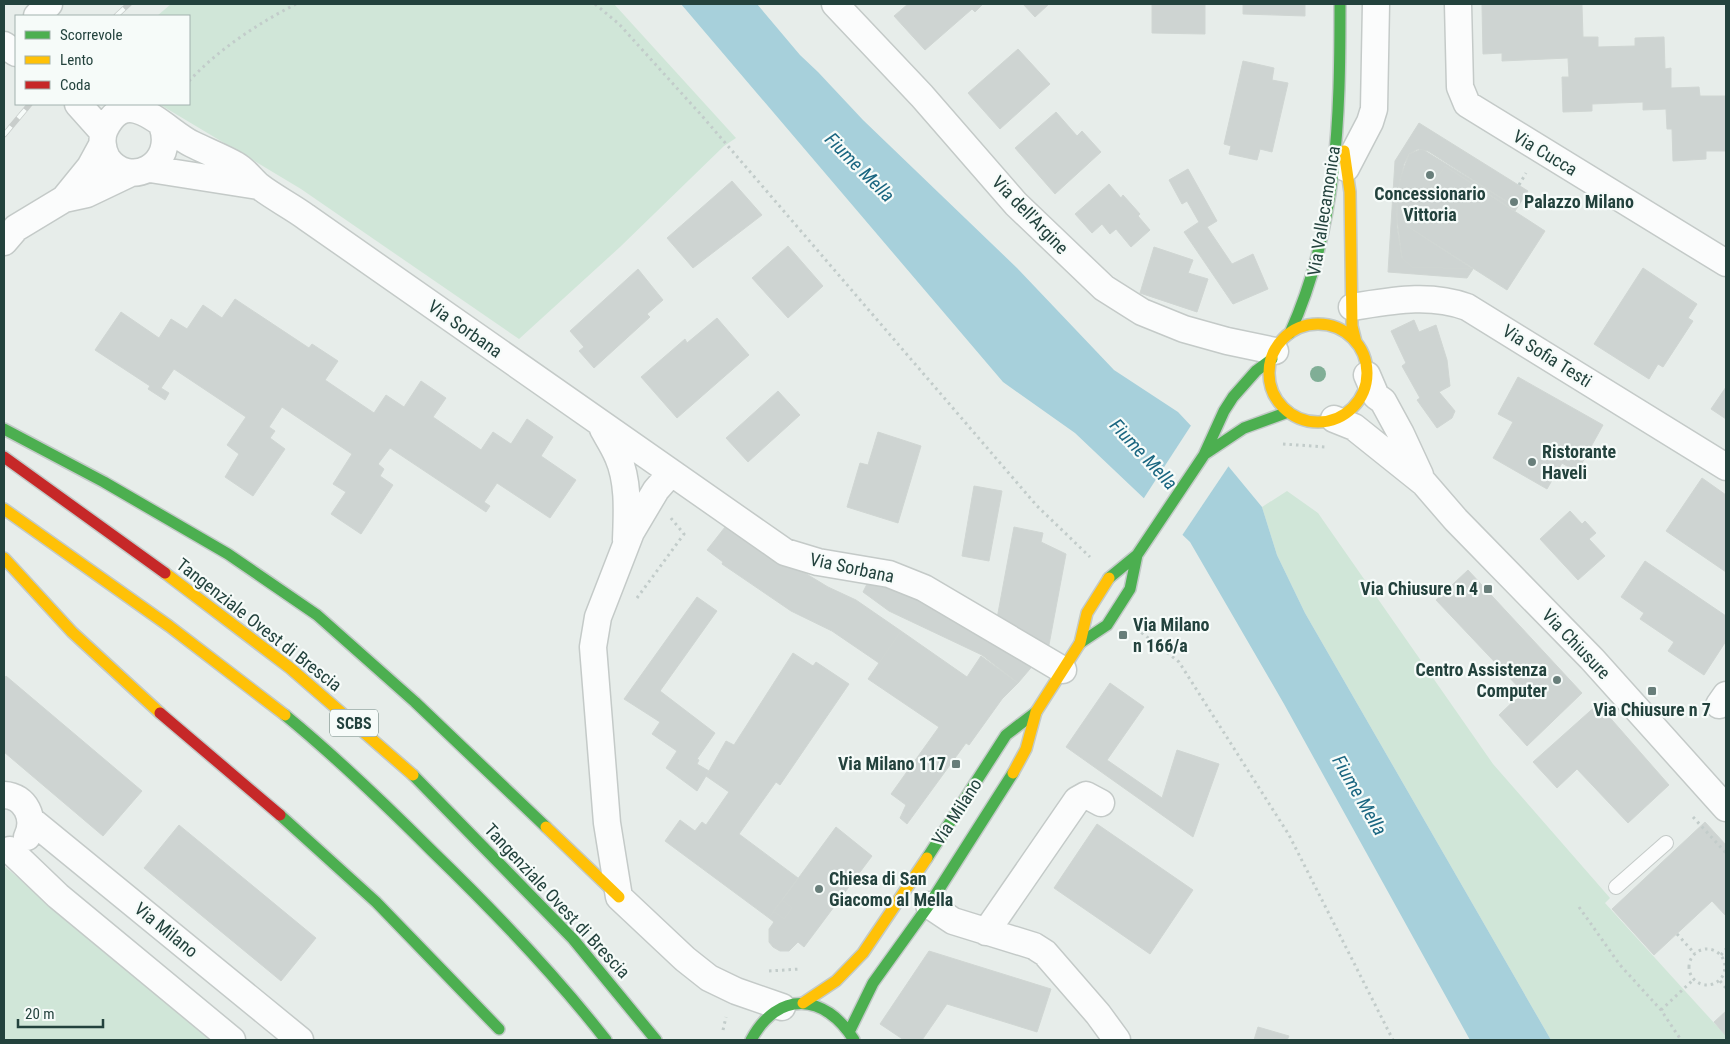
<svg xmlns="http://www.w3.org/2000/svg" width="1730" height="1044" font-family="'Roboto Condensed',sans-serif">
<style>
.green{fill:#d0e6d8}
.water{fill:#a7d0db}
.pier{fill:#e7edea}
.building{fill:#ced4d2;stroke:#d0d6d3}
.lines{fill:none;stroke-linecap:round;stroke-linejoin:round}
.lane-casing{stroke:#c4cac8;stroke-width:16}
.street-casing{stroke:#c4cac8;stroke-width:29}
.fast-casing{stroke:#c3cac8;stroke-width:14}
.slow-casing{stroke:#c3cac8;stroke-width:14}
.jam-casing{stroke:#c3cac8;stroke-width:14}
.path{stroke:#c2ccca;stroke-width:3;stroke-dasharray:2.5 4;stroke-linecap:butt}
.lane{stroke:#fbfcfc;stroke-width:14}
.street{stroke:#fbfcfc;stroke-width:26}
.fast{stroke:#4caf50;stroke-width:11}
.slow{stroke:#ffc107;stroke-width:11}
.jam{stroke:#c62828;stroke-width:11}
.rail-casing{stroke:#c8cdcb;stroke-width:5.5}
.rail{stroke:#f6fbf9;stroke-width:4;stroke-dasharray:11;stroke-linecap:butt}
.tree{fill:#80ae96}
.poi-dot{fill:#687e7a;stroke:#f6fbf9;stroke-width:2}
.labels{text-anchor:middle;stroke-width:4.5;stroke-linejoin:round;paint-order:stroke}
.shield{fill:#f6fbf9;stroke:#627a75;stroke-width:1}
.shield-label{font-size:16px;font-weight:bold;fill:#23423d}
.street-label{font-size:18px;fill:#23423d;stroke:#f6fbf9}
.poi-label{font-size:18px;font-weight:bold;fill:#23423d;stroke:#f6fbf9;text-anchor:start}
.water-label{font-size:19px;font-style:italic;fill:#1a6681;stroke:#f6fbf9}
</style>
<rect width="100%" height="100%" fill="#e7edea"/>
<path class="green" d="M171,4H614L736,138L724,146L620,247L519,339L301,189L159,104H189V16H157Z
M1287,491L1318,513L1493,764L1610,898L1605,903L1726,1036V1040H1551L1305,613L1277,555L1262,507Z
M4,866L214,1040H4Z"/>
<path class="water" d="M681,4H757L800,55L818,72L863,120L1017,268L1114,370L1178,412L1224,461L1262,507L1277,555L1305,613L1551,1040H1470L1284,704L1190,542L1075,433L1003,382Z"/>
<path class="pier" d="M1192,424L1230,464L1181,537L1142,501Z"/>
<path class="building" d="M908,4H982V5L975,12L972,9L925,50L894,16Z
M1023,4H1049L1035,17Z
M1152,4H1205V34L1152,33Z
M1243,4H1305V16L1243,14Z
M1482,4H1519V5L1482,6Z
M1519,4L1582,6L1583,37H1598V47L1635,46V38L1664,37L1665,69L1671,68V88L1699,87L1700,96H1726V151H1706V159L1673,161L1672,129H1667L1666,109L1643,110V102L1592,104V111L1563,112L1562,77H1569L1568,58L1502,61V53L1483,54L1482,6Z
M1559,4H1582V6L1559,7Z
M1018,49L1050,84L1000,129L968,93Z
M1243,61L1274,68L1272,80L1288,83L1272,152L1260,149L1257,160L1229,154L1231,146L1224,144Z
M1056,112L1077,136L1082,131L1101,152L1055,194L1015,148Z
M1419,123L1528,191L1517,208L1428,151L1418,149L1409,154L1404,164L1397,195V227L1402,258L1412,267L1473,269L1467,278L1388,272L1395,161Z
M1422,149L1517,208L1515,211L1445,166L1407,226L1473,269L1412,267L1402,258L1396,211L1400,179L1409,154Z
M1445,166L1545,231L1507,290L1407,226Z
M1188,169L1217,221L1207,227L1232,264L1253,254L1268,289L1233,304L1184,232L1199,222L1187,201L1182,204L1169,180Z
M732,181L762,215L693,268L667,238Z
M1109,184L1121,198L1123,195L1140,214L1138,216L1150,230L1131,247L1116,229L1110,234L1102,224L1092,233L1075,214Z
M788,246L823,286L788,318L752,278Z
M1154,247L1193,260L1188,273L1208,279L1197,312L1140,293Z
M1643,268L1697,304L1688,318L1693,321L1663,367L1658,364L1649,379L1594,344Z
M638,269L663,300L647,314L650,317L594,368L579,351L584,347L570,331Z
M235,299L309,348L312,344L338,361L325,380L374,413L386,395L404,407L421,381L446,398L433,417L481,450L493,432L511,444L527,419L553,437L541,456L576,480L550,518L497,483L484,502L490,506L486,512L390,448L378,464L384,469L380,476L393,485L361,534L331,514L346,492L333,484L352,454L282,407L269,427L275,431L270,438L285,449L253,496L225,477L239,454L227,445L246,417L174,369L161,388L169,393L165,400L148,389L150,386L95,350L121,312L159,338L171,319L187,329L203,305L222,318Z
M717,318L749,355L677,418L641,377L685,339L687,343Z
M1414,320L1419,332L1436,325L1447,360L1450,386L1439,392L1455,411L1452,418L1437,428L1417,400L1420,398L1402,366L1406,363L1391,331Z
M1518,377L1603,425L1577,472L1562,463L1547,489L1493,458L1513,422L1498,414Z
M1726,387V419L1711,409Z
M778,391L800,415L748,462L726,438Z
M878,432L921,446L898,523L847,507L860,463L868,465Z
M1702,478L1726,495V572L1666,531Z
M974,486L1002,491L989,561L962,556Z
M1570,511L1582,524L1585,521L1596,533L1589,539L1605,556L1578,580L1540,539Z
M729,522L757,544L828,587L856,600L901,631L879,663L832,631L791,611L722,564L723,562L707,550Z
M1014,527L1043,533L1041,542L1066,554L1048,650L996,624Z
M1645,561L1726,616V641L1704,675L1668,651L1674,642L1640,619L1644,613L1621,597Z
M1468,570L1582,693L1527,746L1499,715L1523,692L1436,600Z
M872,574L1035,663L1018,683L982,655L889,611L863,592Z
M697,597L717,611L660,691L715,733L697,759L699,760L697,764L709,771L697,791L666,768L677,751L652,734L660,722L624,699Z
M901,631L967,677L981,656L1018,683L1002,699L969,745L966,743L907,824L900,818L906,805L891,794L939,727L868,679Z
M793,653L813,666L816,662L849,684L780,785L776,782L739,834L798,878L769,918L665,841L680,820L695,831L702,822L706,825L729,792L706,776L726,741L734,745Z
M6,676L142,791L103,836L4,752V679Z
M1110,683L1144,707L1107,760L1162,798L1177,750L1219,764L1193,837L1066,747Z
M1598,704L1669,785L1628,823L1577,769L1557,788L1533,762Z
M1705,822L1726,845V916L1712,901L1654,955L1612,909Z
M1097,824L1193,890L1150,954L1054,888Z
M179,825L316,938L281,981L144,868Z
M836,827L872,856L804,947L798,942L789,951H780L773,947L769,942V929L774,922L769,918Z
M782,900L792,908L784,919L773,911Z
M929,951L1051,989L1037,1032L947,1004L922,1040H904L880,1024Z
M1726,1011V1036L1714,1022Z
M1258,1027L1289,1036L1287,1040H1254Z"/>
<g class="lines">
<defs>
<path id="lane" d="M1616,887L1666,843"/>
<path id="street" d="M835,4L922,96L1016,204L1104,288L1142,312L1184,329L1227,341L1275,351
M1458,4L1460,87L1467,104L1726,263
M37,16L49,4
M4,45L16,53
M78,104L103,132
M162,125C177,165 129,190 107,158C102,149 101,137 105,129C128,82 165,131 192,144C206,151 222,157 236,165C245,170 251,179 259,186C273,197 291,206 306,217L785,552L818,562L889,574L924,588L1063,670
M1346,168L1370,122L1374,109L1376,4
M150,169L258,186
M64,199L90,167L102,145
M4,242L16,228L64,199L87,194L131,173
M1352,307C1391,301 1429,293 1467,307L1726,467
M1367,375L1376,396L1383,401L1401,434L1420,475
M1334,419L1354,427L1424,483L1456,520L1592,659L1726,808
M603,429C608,438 614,447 618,457C629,482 627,513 626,540
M670,474L656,490L631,532L598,617L593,647L607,823L619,897L685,959L709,978L736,991L782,1007
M1719,705L1726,695
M4,795C26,796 36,819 27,837
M31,820L300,1040
M10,850L58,896L232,1040
M929,905L953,921L1034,946L1045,953L1098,1014L1117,1040
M986,932L1077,800L1086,795L1101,803"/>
<path id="fast" d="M1290,333C1338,226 1340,119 1340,4
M4,429L104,482L228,554L317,615L415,702L546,827
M1205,454L1244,428L1288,412
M1109,578L1137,555L1204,455L1224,411L1233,397L1256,371L1272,359
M1080,643L1107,625L1130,589L1137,555
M285,715C336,757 385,804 432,851C494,911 553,972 606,1040
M413,775L573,939L656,1040
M280,815L376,902L499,1029
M927,858L1006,735L1036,712
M850,1030L873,983L929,905L1013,773
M751,1040C778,990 825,993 854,1040"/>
<path id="slow" d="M1344,151L1350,192L1352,326L1356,342
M1269 373a49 49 0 1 1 98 0a49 49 0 1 1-98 0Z
M4,509L169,626L285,715
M4,558L72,632L160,713
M165,573L290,668L413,775
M1013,773L1026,749L1036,712L1080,643L1087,613L1109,578
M546,827L619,897
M803,1003L836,981L863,953L927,858"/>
<path id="jam" d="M4,457L165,573
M160,713L280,815"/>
</defs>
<use href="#lane" class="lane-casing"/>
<use href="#street" class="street-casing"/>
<use href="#fast" class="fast-casing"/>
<use href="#slow" class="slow-casing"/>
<use href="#jam" class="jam-casing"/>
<path class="path" d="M595,4L619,24L703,117L1037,506L1090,557
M189,81C219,49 257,24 296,4
M1519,185L1526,173
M1283,444L1326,447
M637,598L684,534L670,517
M1138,627L1142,633L1179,662L1289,835L1393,1040
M1693,817L1726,853
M1579,907L1620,965L1661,1010L1681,1040
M1677,934L1695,954
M1689 967a18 18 0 1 1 36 0a18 18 0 1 1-36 0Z
M1721,955L1726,949
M769,971L800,969
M1720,981L1726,988
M1661,1010L1693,980
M723,1030L726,1017"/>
<use href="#lane" class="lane"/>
<use href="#street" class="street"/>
<use href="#fast" class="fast"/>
<use href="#slow" class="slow"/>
<use href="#jam" class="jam"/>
<defs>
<path id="rail" d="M116,16L129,4
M4,135L30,104"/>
</defs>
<use href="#rail" class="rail-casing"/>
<use href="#rail" class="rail"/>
</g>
<circle class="tree" cx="1318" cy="374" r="8"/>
<g class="poi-dot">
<circle cx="1430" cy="175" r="5"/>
<circle cx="1514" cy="202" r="5"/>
<circle cx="1532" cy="462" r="5"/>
<rect x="1483" y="584" width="10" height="10" rx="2.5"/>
<rect x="1118" y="630" width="10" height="10" rx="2.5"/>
<circle cx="1557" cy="680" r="5"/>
<rect x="1647" y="686" width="10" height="10" rx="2.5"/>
<rect x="951" y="759" width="10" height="10" rx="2.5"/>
<circle cx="819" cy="889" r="5"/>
</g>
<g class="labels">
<rect class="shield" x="330" y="709.5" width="48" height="27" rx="4"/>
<g class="shield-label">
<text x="354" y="729">SCBS</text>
</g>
<g class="street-label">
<text transform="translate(1545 153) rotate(31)" y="6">Via Cucca</text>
<text transform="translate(1324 211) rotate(-81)" y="6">Via Vallecamonica</text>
<text transform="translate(1030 215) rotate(46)" y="6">Via dell'Argine</text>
<text transform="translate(465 329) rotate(35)" y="6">Via Sorbana</text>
<text transform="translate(1547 356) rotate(32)" y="6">Via Sofia Testi</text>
<text transform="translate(852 568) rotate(12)" y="6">Via Sorbana</text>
<text transform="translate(259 625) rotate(38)" y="6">Tangenziale Ovest di Brescia</text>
<text transform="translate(1576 644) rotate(46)" y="6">Via Chiusure</text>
<text transform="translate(957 812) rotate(-57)" y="6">Via Milano</text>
<text transform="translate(557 901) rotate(47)" y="6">Tangenziale Ovest di Brescia</text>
<text transform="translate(166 930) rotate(39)" y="6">Via Milano</text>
</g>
<g class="poi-label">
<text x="1430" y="200" text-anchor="middle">Concessionario<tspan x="1430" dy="21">Vittoria</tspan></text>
<text x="1524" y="208">Palazzo Milano</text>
<text x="1542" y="458">Ristorante<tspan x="1542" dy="21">Haveli</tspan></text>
<text x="1478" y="595" text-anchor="end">Via Chiusure n 4</text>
<text x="1133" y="631">Via Milano<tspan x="1133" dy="21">n 166/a</tspan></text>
<text x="1547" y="676" text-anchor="end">Centro Assistenza<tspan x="1547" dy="21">Computer</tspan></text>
<text x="1652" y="716" text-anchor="middle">Via Chiusure n 7</text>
<text x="946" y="770" text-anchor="end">Via Milano 117</text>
<text x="829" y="885">Chiesa di San<tspan x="829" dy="21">Giacomo al Mella</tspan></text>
</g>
<g class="water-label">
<text transform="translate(860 167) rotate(45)" y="7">Fiume Mella</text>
<text transform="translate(1144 454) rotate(47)" y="7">Fiume Mella</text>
<text transform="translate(1360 795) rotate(60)" y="7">Fiume Mella</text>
</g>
</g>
<rect width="1730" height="1044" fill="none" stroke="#23423d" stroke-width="10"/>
<rect x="15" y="15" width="175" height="90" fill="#f6fbf9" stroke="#a2b1ae"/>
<rect x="25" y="31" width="25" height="8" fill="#4caf50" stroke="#a2b1ae"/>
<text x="60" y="40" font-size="15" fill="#23423d">Scorrevole</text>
<rect x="25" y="56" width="25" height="8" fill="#ffc107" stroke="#a2b1ae"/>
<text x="60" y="65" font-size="15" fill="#23423d">Lento</text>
<rect x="25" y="81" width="25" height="8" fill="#c62828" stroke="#a2b1ae"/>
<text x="60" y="90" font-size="15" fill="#23423d">Coda</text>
<path d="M18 1019v8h85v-8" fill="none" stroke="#23423d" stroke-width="2.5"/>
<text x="25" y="1019" font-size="15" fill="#23423d" stroke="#f6fbf9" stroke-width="4" paint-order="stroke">20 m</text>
</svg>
